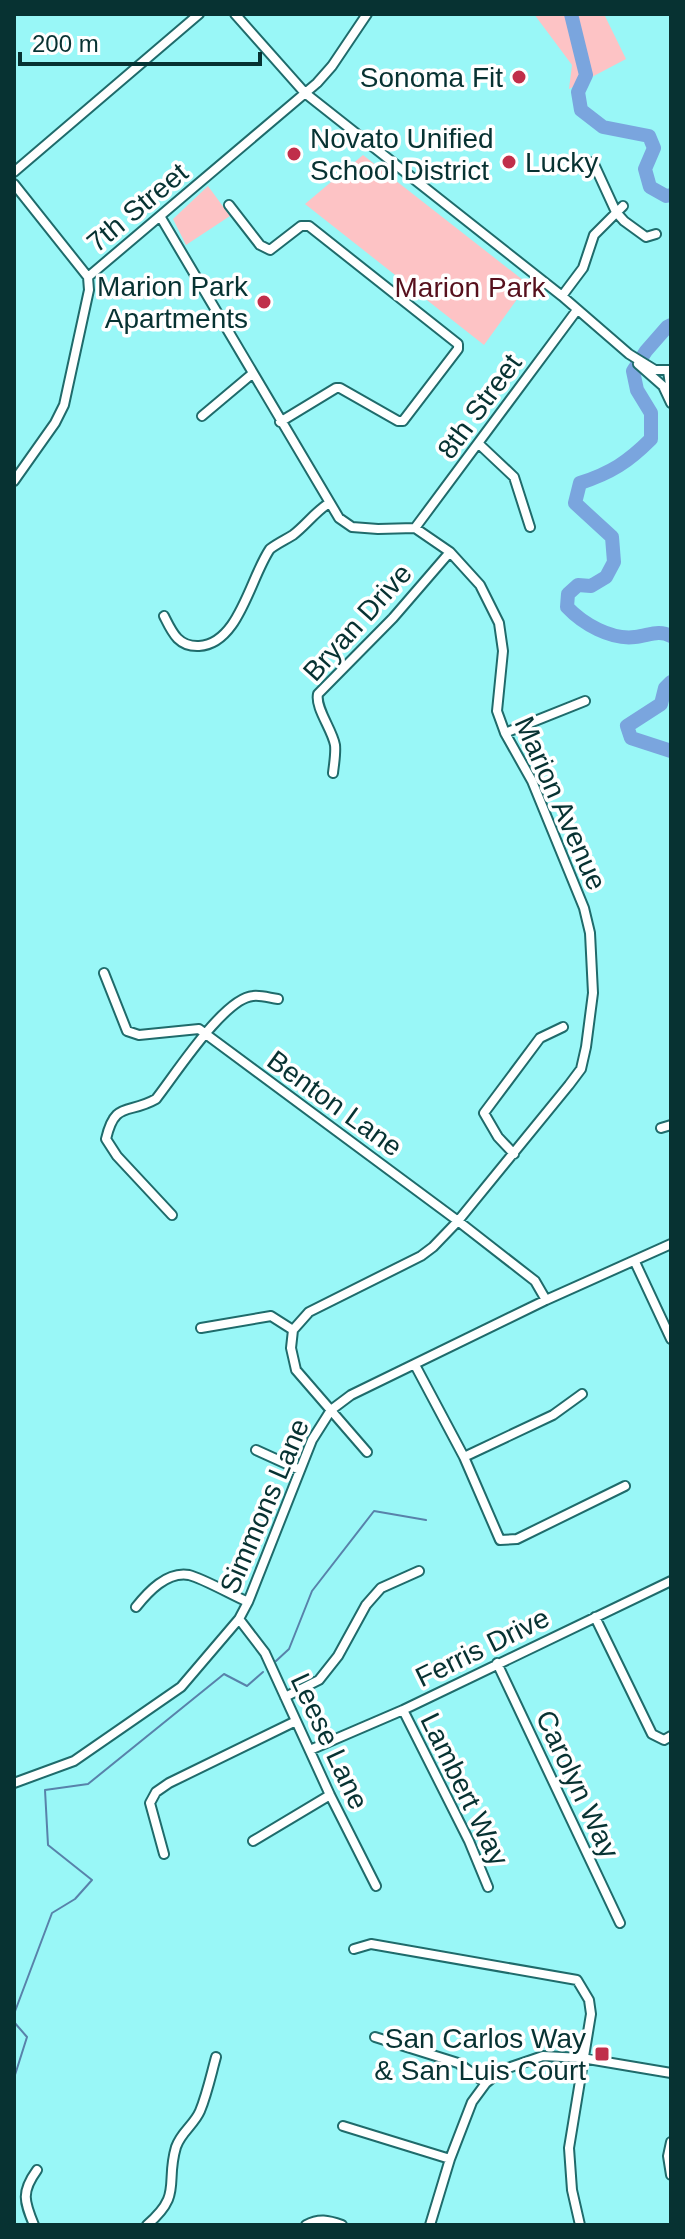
<svg xmlns="http://www.w3.org/2000/svg" width="685" height="2239" font-family="Helvetica,sans-serif">
<style>
.green{fill:#fdc3c5}
.lines{fill:none;stroke-linecap:round;stroke-linejoin:round}
.stream{stroke:#5882aa;stroke-width:2}
.river{stroke:#7aa5de;stroke-width:14}
.minor-casing{stroke:#1f6b6b;stroke-width:12}
.minor{stroke:#fff;stroke-width:8}
.poi-dot{fill:#c02f4a;stroke:#fff;stroke-width:3}
.labels{text-anchor:middle;stroke-width:7;stroke-linejoin:round;paint-order:stroke}
.poi-label{font-size:28px;fill:#073232;stroke:#fff;text-anchor:end}
.street-label{font-size:28px;fill:#073232;stroke:#fff}
.park-label{font-size:28px;fill:#56101d;stroke:#fff}
</style>
<rect width="100%" height="100%" fill="#99f7f7"/>
<path class="green" d="M534,14H604L626,59L569,89L572,65Z
M363,155L528,284L484,345L305,204Z
M208,186L230,216L186,245L173,219Z"/>
<g class="lines">
<path class="stream" d="M276,1661L289,1649L312,1591L374,1511L426,1520
M14,2014L52,1913L75,1899L92,1880L48,1845L45,1790L88,1784L224,1674L247,1686L263,1672
M14,2022L27,2037L14,2078"/>
<path class="river" d="M571,14L586,75L578,92L581,110L603,127L649,136L654,148L645,169L650,187L666,196L671,195
M671,325L667,327L646,351L633,371L637,390L651,413V439C628,462 611,473 580,483L575,503L612,537L614,562L606,577L591,586L578,585L568,594L567,607C583,624 611,640 635,637C648,636 658,629 671,636
M671,682L665,688L661,704L627,726L631,738L671,751"/>
<defs>
<path id="minor" d="M235,14L305,93L562,296L629,354L655,370H671
M593,162L616,212L624,221L646,237L656,234
M14,172L199,14
M14,184L88,277
M229,205L260,245L270,250L301,226H309L458,344V349L403,421H398L340,388H336L280,422
M160,216L339,518L352,527L378,529L415,528L450,552L480,585L499,623L503,651L497,711L505,733L532,781L584,908L590,933L593,993L586,1047L581,1069L569,1085L458,1221L433,1247L421,1256L309,1312L293,1330L291,1348L296,1370L367,1452
M562,296L583,268L594,235L623,206
M638,364L663,386L671,403
M668,371L671,392
M202,416L252,374
M479,444L514,477L530,527
M14,481L55,423L64,405L89,290L88,277L317,83L332,66L367,14
M415,528L577,310
M164,616C172,632 178,647 199,646C239,644 250,578 270,549C278,543 285,540 293,535C306,525 315,512 329,503
M505,733L585,701
M333,773C334,764 336,753 335,745C332,729 315,708 318,694L393,618L450,552
M104,973L127,1031L139,1035L199,1029L458,1221L535,1281L546,1300
M661,1128L671,1125
M514,1154L498,1137L484,1113L540,1038L563,1027
M172,1215L117,1156L106,1139C115,1100 128,1115 156,1099C175,1075 224,998 253,996C261,995 270,998 278,999
M635,1262L671,1339
M201,1328L271,1316L293,1330
M415,1365L464,1457L500,1540L517,1539L625,1486
M256,1450L300,1470
M464,1457L553,1415L582,1394
M136,1607C148,1592 167,1571 189,1575C202,1578 234,1596 248,1602
M595,1617L652,1734L664,1740L671,1736
M239,1619L265,1653L330,1795L376,1886
M497,1663L620,1923
M285,1697L319,1680L338,1656L366,1605L381,1588L419,1571
M403,1710L469,1841L488,1887
M310,1750L403,1710L671,1581
M14,1783L74,1761L181,1687L239,1619L248,1602L312,1440L331,1410L351,1395L546,1300L671,1244
M253,1841L330,1795
M164,1854L150,1803L156,1792L169,1783L296,1721
M354,1949L371,1944L577,1980L589,2000L591,2014L569,2148L572,2190L580,2225
M375,2037L458,2063L486,2083
M343,2126L450,2159
M671,2142L668,2156L671,2175
M34,2225C24,2201 21,2192 37,2170
M147,2225C183,2194 165,2184 176,2147C181,2132 194,2125 200,2111C207,2094 211,2075 216,2057
M306,2225C319,2218 328,2220 342,2225
M430,2225L450,2159L472,2102L486,2083L502,2070L543,2056L582,2058L671,2073"/>
</defs>
<use href="#minor" class="minor-casing"/>
<use href="#minor" class="minor"/>
</g>
<g class="poi-dot">
<circle cx="519" cy="77" r="8"/>
<circle cx="294" cy="154" r="8"/>
<circle cx="509" cy="162" r="8"/>
<circle cx="264" cy="302" r="8"/>
<rect x="594" y="2046" width="16" height="16" rx="4"/>
</g>
<g class="labels">
<g class="poi-label">
<text x="503" y="87">Sonoma Fit</text>
<text x="310" y="148" text-anchor="start">Novato Unified<tspan x="310" dy="32">School District</tspan></text>
<text x="525" y="172" text-anchor="start">Lucky</text>
<text x="248" y="296">Marion Park<tspan x="248" dy="32">Apartments</tspan></text>
<text x="586" y="2048">San Carlos Way<tspan x="586" dy="32">&amp; San Luis Court</tspan></text>
</g>
<g class="street-label">
<text transform="translate(137 207) rotate(-40)" y="10">7th Street</text>
<text transform="translate(479 406) rotate(-54)" y="10">8th Street</text>
<text transform="translate(357 622) rotate(-48)" y="10">Bryan Drive</text>
<text transform="translate(561 803) rotate(66)" y="10">Marion Avenue</text>
<text transform="translate(335 1103) rotate(36)" y="10">Benton Lane</text>
<text transform="translate(264 1506) rotate(-67)" y="10">Simmons Lane</text>
<text transform="translate(482 1647) rotate(-26)" y="10">Ferris Drive</text>
<text transform="translate(330 1741) rotate(65)" y="10">Leese Lane</text>
<text transform="translate(578 1784) rotate(65)" y="10">Carolyn Way</text>
<text transform="translate(465 1789) rotate(64)" y="10">Lambert Way</text>
</g>
<g class="park-label">
<text x="470" y="297">Marion Park</text>
</g>
</g>
<rect width="685" height="2239" fill="none" stroke="#073232" stroke-width="32"/>
<path d="M20 52v12h240v-12" fill="none" stroke="#073232" stroke-width="4"/>
<text x="32" y="52" font-size="24" fill="#073232" stroke="#ffffff" stroke-width="6" paint-order="stroke">200 m</text>
</svg>
